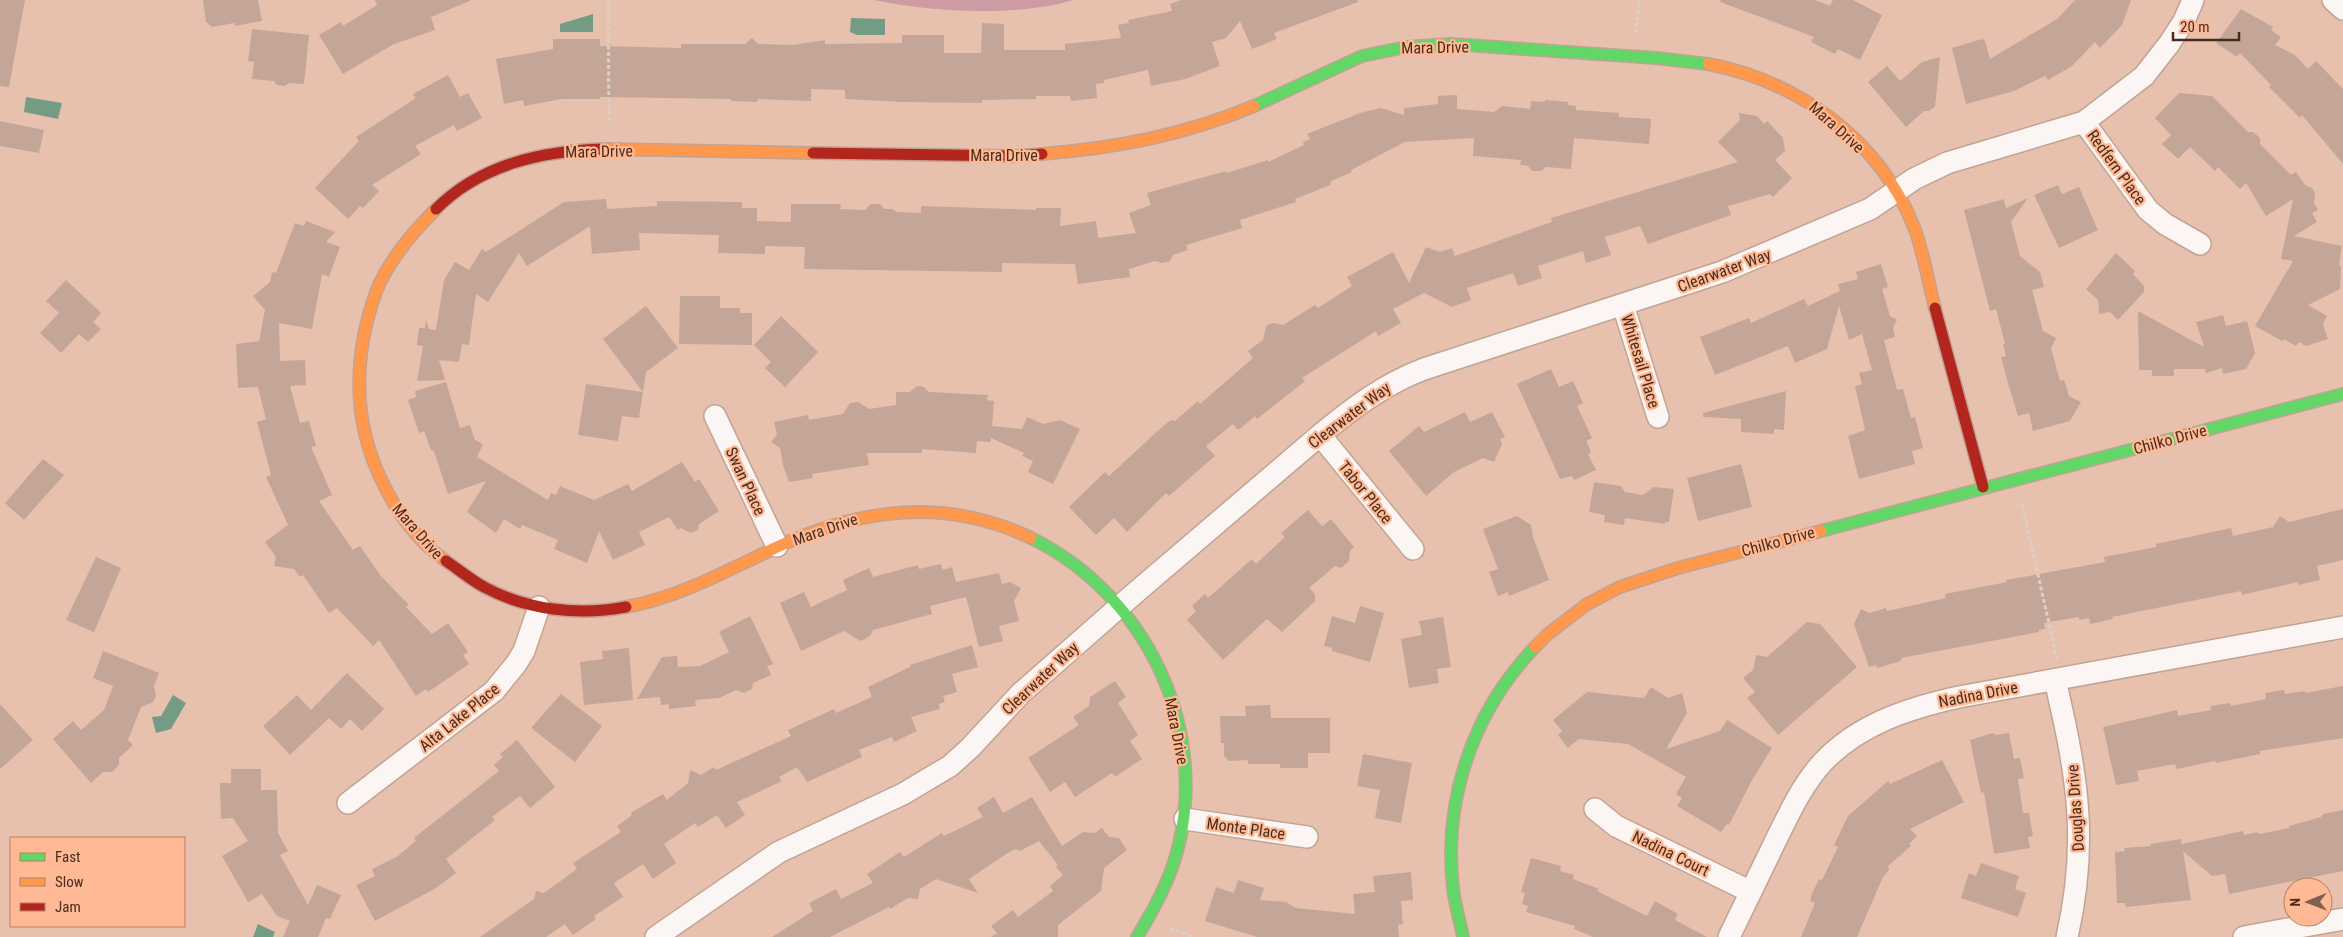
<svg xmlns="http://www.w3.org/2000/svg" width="2343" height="937" font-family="'Roboto Condensed',sans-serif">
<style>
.forest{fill:#cd9ba3}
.water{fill:#749c84}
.building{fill:#c3a697}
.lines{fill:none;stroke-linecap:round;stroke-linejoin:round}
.street-casing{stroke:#c1a394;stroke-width:24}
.fast-casing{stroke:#c1a394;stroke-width:14}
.slow-casing{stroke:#c1a394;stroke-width:14}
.jam-casing{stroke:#c1a394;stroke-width:14}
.path{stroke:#dbcfc8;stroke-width:3;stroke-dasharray:4 2.5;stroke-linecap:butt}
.street{stroke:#fbf6f3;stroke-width:21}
.fast{stroke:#63d668;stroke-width:11}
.slow{stroke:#ff974d;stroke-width:11}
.jam{stroke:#b3261e;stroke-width:11}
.labels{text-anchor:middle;stroke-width:4.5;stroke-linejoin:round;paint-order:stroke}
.street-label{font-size:16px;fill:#482d1e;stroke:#ffb995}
</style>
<rect width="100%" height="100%" fill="#e7c1ad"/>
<path class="forest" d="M874,0H1073C1018,17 930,12 874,0Z"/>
<path class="water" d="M593,14V32H560V24Z
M851,18L885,19V35H857L850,32Z
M26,97L62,103L58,119L24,112Z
M173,695L186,703L171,729L156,733L152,717L161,716Z
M258,924L275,932L273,937H253Z"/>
<path class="building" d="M0,0H25L9,87L0,86Z
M203,0H258L262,21L235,26L234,23L212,27L206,22Z
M375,0H470V1L431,17L435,30L394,44L343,74L319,35L341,22L343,26L377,5Z
M1181,0H1358V2L1274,33L1277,39L1252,49L1240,21L1226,38L1212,42L1220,66L1185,79L1151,86L1148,70L1104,80V83L1096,84L1097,98L1071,101L1070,96H1036V99L982,100V103L902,102L845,99V90L811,89V101L758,99L757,102L731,101V99L600,97V99H562L524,106L523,100L504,104L496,59L553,49V39H600V46L681,48V44H745L752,38L758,44L793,45L825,40V44L902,43V35H944V53H981L982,23L1004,24V50H1065V44L1121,38L1118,25L1129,23L1128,20L1172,11L1170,4Z
M1721,0H1815L1830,6L1833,0H1853L1882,15L1860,60L1838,49L1835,54L1811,42L1814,37L1720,2Z
M2075,0H2131L2122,25L2100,48L2095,42L2072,66L2048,80L2045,76L2014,91L1966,104L1952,48L1982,39L1985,41L1990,59L2057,19Z
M2241,9L2273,27L2271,30L2281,37L2275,45L2295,55L2308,69L2316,61L2343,89V164L2302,115L2300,118L2269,87L2271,85L2240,53L2237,57L2216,43Z
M252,29L309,35L304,84L289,83L285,86L277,85L274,81L252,79L254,62L248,61Z
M1940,57L1935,107L1929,111H1924L1906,127L1868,82L1887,66L1900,81L1922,62Z
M448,75L460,97L468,93L482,118L457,131L454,125L415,146L421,154L372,185L379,191L363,208L360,206L348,219L315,188L359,141L356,137L416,98L413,94Z
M2179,93L2212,96L2248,132H2253L2260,138V144L2291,175L2296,172L2305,185L2312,188L2315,193L2314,203L2318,210L2312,213L2317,222L2294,236L2342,246L2339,264L2341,268L2340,289L2308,305L2327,316L2323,324L2328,339L2306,346L2299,342L2296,346L2284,339L2282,341L2255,326L2293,261L2281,259L2293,199L2266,216L2246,183L2240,189L2218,167L2215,171L2190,147L2178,159L2162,144L2171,135L2155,118Z
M1457,95V109L1494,112L1502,106L1530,109L1531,101L1545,102V100L1568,102V105L1576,106V110L1619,113V117L1651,119L1649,144L1574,138L1571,169L1546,167L1541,171H1532L1528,166L1520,165L1521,160L1473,156L1474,138L1405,142L1351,170L1352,172L1331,181L1330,185L1295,199L1296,202L1240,220L1242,228L1186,245L1188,250L1173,255L1170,261L1162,263L1155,261L1129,269L1130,277L1078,284L1075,264L1002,263V272L804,269L805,247L765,246V254L718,253L719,235L639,233L640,250L592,254L590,226L527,266L519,253L488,302L476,294L469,345L462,344L459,362L439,360L445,380L417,381L423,346L417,345L419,328H425L426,320L429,329L436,330L444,280L455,262L469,270L482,249L486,252L564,202L606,199L607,209L657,206V201L742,202V208H757V221L791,222V204H841L840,209L865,210L871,204H880L884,209H892L897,212L921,213V206L1036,210V208H1061L1060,226L1096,221L1098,238L1136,233L1129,213L1151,205L1147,193L1226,171L1227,173L1268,160V162L1304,145L1303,142L1310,139L1307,134L1360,113L1381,108L1404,115V108L1438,104V96Z
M1739,113L1757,116L1764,124L1767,121L1783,138L1785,151L1775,160L1792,178L1773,197L1770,194L1728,206L1731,215L1648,244L1640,226L1605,237L1611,255L1586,263L1583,251L1538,266L1542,278L1518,286L1513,273L1467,288L1471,300L1452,307L1424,293L1393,309L1401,323L1378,336L1376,331L1302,378L1305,381L1257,419L1255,416L1240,429H1237L1233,424L1206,446L1215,456L1169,496L1166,493L1127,532L1114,518L1096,535L1069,507L1105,472L1109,476L1162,427L1171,420L1175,421L1198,401L1200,404L1253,358L1248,351L1263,340L1266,326L1273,323L1283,325L1315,305L1318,308L1352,286L1347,277L1393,252L1409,283L1426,247L1440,252L1452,248L1455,256L1552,222L1551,218L1738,162L1718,142L1740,120Z
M0,121L44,130L39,153L0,146Z
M2058,185L2062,194L2079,187L2098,230L2059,248L2034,195Z
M2028,198L2011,222L2020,256L2040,272L2044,287L2032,290L2043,331L2056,338L2051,348L2060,381L2064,380L2069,396L2081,402L2070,421L2033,431L2029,413L2018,416L2008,383L2001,357L2006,356L2003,344H2005L1996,309L1990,311L1964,210L2004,199L2006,208Z
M306,221L335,232L326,242L340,247L329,277L322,274L312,329L279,323L280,361L305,360L306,385L290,386L300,423L309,421L316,446L311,447L332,495L319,501L353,550L360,546L380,575L409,605L406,607L432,634L448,623L468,652L463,655L469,664L428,692L426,689L416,696L379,640L373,646L337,608L329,613L303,575L300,577L294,569L274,566L276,557L265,542L288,525L266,477L271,475L257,422L266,419L258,387L238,388L236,344L259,341L265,310L253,296L270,282L272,272L276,273L295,223L304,226Z
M2116,253L2135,271L2133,274L2144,286V292L2118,320L2110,312L2099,314L2098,300L2086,289Z
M1881,264L1888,287L1882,289L1890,316L1897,320L1893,328L1895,337L1884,340L1897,390L1903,389L1911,418L1915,417L1923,448L1912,451L1915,464L1859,479L1848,436L1865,430L1855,386L1862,384L1859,373L1872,370L1862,334L1849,340L1839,306L1827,349L1795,363L1788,346L1715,375L1700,337L1749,318L1751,323L1804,299L1808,306L1840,291L1838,284L1858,279L1856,272Z
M66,280L101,313L93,322L101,329L88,342L79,334L61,353L40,333L59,313L46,301Z
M680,296H720V308H740V313H752V345L679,344Z
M646,306L678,348L646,372L643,392L603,339Z
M2138,311L2204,347L2196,322L2223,315L2226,326L2247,321L2255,353L2246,369L2223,374L2222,368L2206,373L2205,369H2174V376H2152V370H2139Z
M781,316L818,352L785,387L765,368L771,362L754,345Z
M1551,369L1559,387L1573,381L1583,403L1577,406L1592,438L1586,441L1590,449L1591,453L1588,454L1596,470L1574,480L1572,476L1560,479L1517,384Z
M446,382L460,428L470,425L475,440L483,444L477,457L548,500L551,493L556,495L560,486L594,500L628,484L632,491L682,462L695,482L699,479L719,511L699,524L698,530L691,533L681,528L678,530L669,517L639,532L645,545L613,560L599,531L587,563L554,549L558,540L522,525L520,529L504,519L496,533L467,512L486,481L448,494L434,451L431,450L424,431L419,433L408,400L416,397L415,391Z
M586,384L643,392L639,418L622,416L618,441L578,435Z
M917,386L924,387L929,392L988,395L987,400L994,401L992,426L1022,429L1027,417L1043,424L1060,420L1080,429L1053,484L1028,472L1033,461L1022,456L1024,453L991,438V442L977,441L976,453L922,449V453H867L869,465L812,474L813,478L789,482L783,465L780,448L771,442L777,435L774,422L808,415L809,420L843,414L850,403L858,402L869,409L896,405V392H910Z
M1786,391L1784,430L1774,429V434L1741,432V419L1703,417V413Z
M1465,412L1470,422L1492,412L1505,437L1500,439L1502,444L1494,462L1483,458L1454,472L1426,496L1389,451L1419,426L1424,432Z
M43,459L64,475L24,520L5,503Z
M1741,464L1752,507L1698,521L1687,478Z
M1594,482L1621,486L1625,492L1643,495L1654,487L1674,489L1669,522H1665V524L1625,518L1624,525L1604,522L1605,515L1589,512Z
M2343,509V560L2317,566L2320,580L2298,585V582L2242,595L2241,591L2112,617L2113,619L2090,624L2089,618L2079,620V617L2044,623L2045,629L2039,630V632L1901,658V661L1877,668L1876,665L1869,667L1854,624L1861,609L1869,613L1886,608L1887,611L1946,598L1945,594L2007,582L2006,580L2105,562L2104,557L2156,547V544L2231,528L2233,536L2273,527L2280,516L2289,522Z
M1308,510L1322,526L1331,519L1354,547L1350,551L1349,561L1341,568L1335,566L1309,588L1315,594V601L1282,632L1267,619L1223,660L1187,620L1196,611L1192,606L1205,594L1208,598L1252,559L1256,564L1285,537L1281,533Z
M1517,516L1531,525L1533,537L1549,580L1509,596L1508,592L1498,596L1489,572L1498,569L1483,529Z
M96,557L121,568L94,632L66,620Z
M941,564L943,570L952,567L956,582L999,573L1002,584L1010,582L1021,588L1014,601L1019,621L999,626L1003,641L979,647L966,597L930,606L932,614L873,630L870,636L861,641L844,631L801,651L780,603L804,592L811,607L847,590L843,580L869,568L873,577L918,565L919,569Z
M1360,606L1384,613L1370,662L1332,651V648L1324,646L1332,616L1355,623Z
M750,616L773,664L767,666L771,675L753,683L752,689L744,693L736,690L719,698L695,700L696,706L669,709V704L661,705L660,697L637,699L662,657L677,656L678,667L700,666L729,652L719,632Z
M1443,617L1451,667L1437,669L1439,683L1409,688L1401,639L1422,635L1419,621Z
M1807,622L1820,624L1857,667L1778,735L1747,698L1755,692L1743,678L1753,670L1756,655L1767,657Z
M972,645L978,667L952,674L957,692L943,696L945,702L939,704L940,709L911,717L917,731L894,742L892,737L859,750L862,757L807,782L797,767L779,777L782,781L737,802L745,815L726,828L717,815L698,827L695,823L664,844L676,863L653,879L643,864L614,883L623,897L594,916L596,919L573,935L565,924L546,937H480L534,899L536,891L544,893L577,869L573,863L621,832L617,826L631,816L632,812L663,794L667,800L688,783L690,770L701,775L714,767L716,770L791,736L788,730L834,709L836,713L872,697L868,687L910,667V665Z
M629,648L633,700L584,705L580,662L603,659L602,651Z
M103,651L159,673L154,686L156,696L153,702L141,707L128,740L133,745L119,758V765L112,772H103L91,783L53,739L73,721L81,730L104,710L113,686L93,678Z
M347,673L384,709L362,731L350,719L341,729L329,718L290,755L263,726L297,695L311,710Z
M1115,681L1126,697L1118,703L1138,735L1130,741L1142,759L1115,777L1112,773L1075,797L1065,782L1050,792L1028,758L1079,725L1073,717L1089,706L1090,697Z
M2343,686V738L2260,751V754L2216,763L2215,761L2177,769L2175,764L2137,771L2139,781L2116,785L2103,727L2177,710L2178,716L2211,710L2210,706L2230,703L2231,706L2266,699L2265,693L2284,690L2285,694L2305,691V693Z
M1651,687L1668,698L1682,693L1687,713L1666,749L1720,731L1727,720L1772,748L1751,782L1729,825L1727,824L1721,832L1677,806L1682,798L1676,794L1686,777L1628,744L1579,739L1568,748L1558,735L1562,731L1553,720L1587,692L1644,698Z
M561,694L602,726L575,762L531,728Z
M0,704L33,740L0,769Z
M1270,705L1271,718H1330V753H1308V768H1280V764H1248V760L1229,761L1224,756V743H1221L1220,716H1246L1245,706Z
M1993,733L1996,735L2009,733L2014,759L2020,758L2024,778L2018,779L2023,813H2029L2033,836L2028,837L2030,848L1994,854L1984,792L1981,793L1970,740Z
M517,740L555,787L530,808L520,796L492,817L495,820L446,859L456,873L436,888L375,921L356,885L375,876L372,869L398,856L416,841L414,838L499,771L494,765L503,757L500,754Z
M1363,754L1412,763L1401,823L1375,818L1380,790L1357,786Z
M1942,760L1964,802L1910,829L1917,836L1909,844L1911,846L1888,866L1889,870L1883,877L1857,937H1801L1815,903L1810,901L1812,894L1819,879L1822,880L1838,847L1834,845L1848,816L1888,781L1890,784Z
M231,769H261V790H277L278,833L288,851L280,855L308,905L317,885L341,895L330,919L326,918L318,937H283L290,921L277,916L262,894L248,902L222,856L248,841L233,818L221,819L220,783H231Z
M994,797L1003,813L1032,797L1062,846L1083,832L1095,833L1102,828L1109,837L1119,838L1127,850L1104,868L1101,891L1058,925V937H991L997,933L991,926L1013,910L1018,917L1053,891L1050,886L1063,875L1056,867L1058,865L1039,841L1020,851L1015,849L1006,854L969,879L978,893L936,879L920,889L918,899L908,898L890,909L889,907L830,937H772L813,911L809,903L836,889L841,899L873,883L867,874L900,852L904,857L942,833L944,836L983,817L977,808Z
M2343,810V871L2229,894L2225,874L2212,876L2183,851L2191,900L2126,907L2125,903H2117L2115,852L2125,851L2124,848L2151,846L2150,844L2181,839L2182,844L2243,831L2244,835L2257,832L2260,834L2289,828V826L2321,817L2323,814Z
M1531,858L1561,866L1560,871L1574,875L1573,879L1599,889L1597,891L1647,916L1655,901L1678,914L1675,920L1707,937H1593L1574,929L1575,926L1526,912L1528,906L1522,904L1525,893L1521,892Z
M1981,863L2019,876L2015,889L2026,893L2018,917L1961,898L1969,873L1976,876Z
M1411,872L1413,900L1401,901L1403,924L1398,925L1399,937H1257L1205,921L1216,887L1234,893L1238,880L1264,888L1260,900L1286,902L1296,908L1355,914L1353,894L1375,892L1373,876Z"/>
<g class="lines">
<defs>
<path id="street" d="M2333,0L2343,9
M2084,122L2148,210L2165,224L2200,244
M1623,305L1658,417
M715,416L777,546
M1320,435L1413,549
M2055,680C2077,774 2089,841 2067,937
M348,803L494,691L516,664L524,651L539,607
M1595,809L1616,826L1751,892
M1185,819L1307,837
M656,937L779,852L903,794L950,766L970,748L1021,693L1135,593L1320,435C1353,408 1384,384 1424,369L1722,272L1870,209L1914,179L1947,163L2084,122L2144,76L2169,44L2184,21L2193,0
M1729,937C1744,906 1759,875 1774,844C1788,816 1801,786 1823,762C1859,724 1909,708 1959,697L2343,627
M2244,937L2343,919"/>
<path id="fast" d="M1254,106L1362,56L1406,47L1451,44L1656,58L1708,64
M1821,531L2343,394
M1031,538C1144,593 1209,725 1178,848C1170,880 1154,909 1137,937
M1463,937C1460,921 1455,905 1453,888C1443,799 1473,712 1535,647"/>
<path id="slow" d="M1708,64C1798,81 1879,139 1914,227C1924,253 1928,282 1935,308
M604,149L813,153
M1042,154C1116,148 1185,135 1254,106
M436,209C413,232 388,261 376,292C364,326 357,364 360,401C364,459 398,528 446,561
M626,607C680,597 728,570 777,547C861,508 945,497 1031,538
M1535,647L1548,634L1587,604L1620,587L1678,568L1821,531"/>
<path id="jam" d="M813,153L1015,156L1042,154
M436,209C481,164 542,151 604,149
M1935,308L1983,487
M446,561C458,569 471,580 484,587C527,610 578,616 626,607"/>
</defs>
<use href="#street" class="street-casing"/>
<use href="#fast" class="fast-casing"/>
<use href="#slow" class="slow-casing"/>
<use href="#jam" class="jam-casing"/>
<path class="path" d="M608,0L609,124
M1636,33L1639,0
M2022,504L2057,659
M1170,928L1193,937"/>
<use href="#street" class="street"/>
<use href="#fast" class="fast"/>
<use href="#slow" class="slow"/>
<use href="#jam" class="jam"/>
</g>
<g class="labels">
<g class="street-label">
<text transform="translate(1435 47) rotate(-1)" y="6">Mara Drive</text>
<text transform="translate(1837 127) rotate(42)" y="6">Mara Drive</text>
<text transform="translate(599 151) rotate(-1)" y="6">Mara Drive</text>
<text x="1004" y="161">Mara Drive</text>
<text transform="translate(2117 167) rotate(54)" y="6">Redfern Place</text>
<text transform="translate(1724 270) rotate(-20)" y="6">Clearwater Way</text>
<text transform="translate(1641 361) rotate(73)" y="6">Whitesail Place</text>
<text transform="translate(1349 415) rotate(-37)" y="6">Clearwater Way</text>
<text transform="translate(2170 439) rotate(-15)" y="6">Chilko Drive</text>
<text transform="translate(746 481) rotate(65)" y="6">Swan Place</text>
<text transform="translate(1366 492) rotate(51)" y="6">Tabor Place</text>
<text transform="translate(825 529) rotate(-19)" y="6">Mara Drive</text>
<text transform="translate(418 531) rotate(49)" y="6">Mara Drive</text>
<text transform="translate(1778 541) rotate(-15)" y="6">Chilko Drive</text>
<text transform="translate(1040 678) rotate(-43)" y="6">Clearwater Way</text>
<text transform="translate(1978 694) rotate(-11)" y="6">Nadina Drive</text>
<text transform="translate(459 717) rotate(-39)" y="6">Alta Lake Place</text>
<text transform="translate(1177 731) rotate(79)" y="6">Mara Drive</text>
<text transform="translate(2075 808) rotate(-94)" y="6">Douglas Drive</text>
<text transform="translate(1246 828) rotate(8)" y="6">Monte Place</text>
<text transform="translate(1671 853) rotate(26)" y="6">Nadina Court</text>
</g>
</g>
<rect x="10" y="837" width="175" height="90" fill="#ffb995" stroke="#b68165"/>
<rect x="20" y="853" width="25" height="8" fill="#63d668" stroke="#b68165"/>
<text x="55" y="862" font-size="15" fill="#482d1e">Fast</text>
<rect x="20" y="878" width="25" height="8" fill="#ff974d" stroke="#b68165"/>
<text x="55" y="887" font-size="15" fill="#482d1e">Slow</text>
<rect x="20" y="903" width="25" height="8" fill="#b3261e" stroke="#b68165"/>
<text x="55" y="912" font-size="15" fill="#482d1e">Jam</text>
<g transform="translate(2308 902) rotate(269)"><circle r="24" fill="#ffb995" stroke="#b68165"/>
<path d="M0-4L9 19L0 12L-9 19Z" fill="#806150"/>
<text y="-8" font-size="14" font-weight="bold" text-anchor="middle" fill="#482d1e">N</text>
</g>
<path d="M2173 32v8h66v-8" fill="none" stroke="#482d1e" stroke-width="2.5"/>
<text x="2180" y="32" font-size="15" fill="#482d1e" stroke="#ffb995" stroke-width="4" paint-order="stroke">20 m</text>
</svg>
